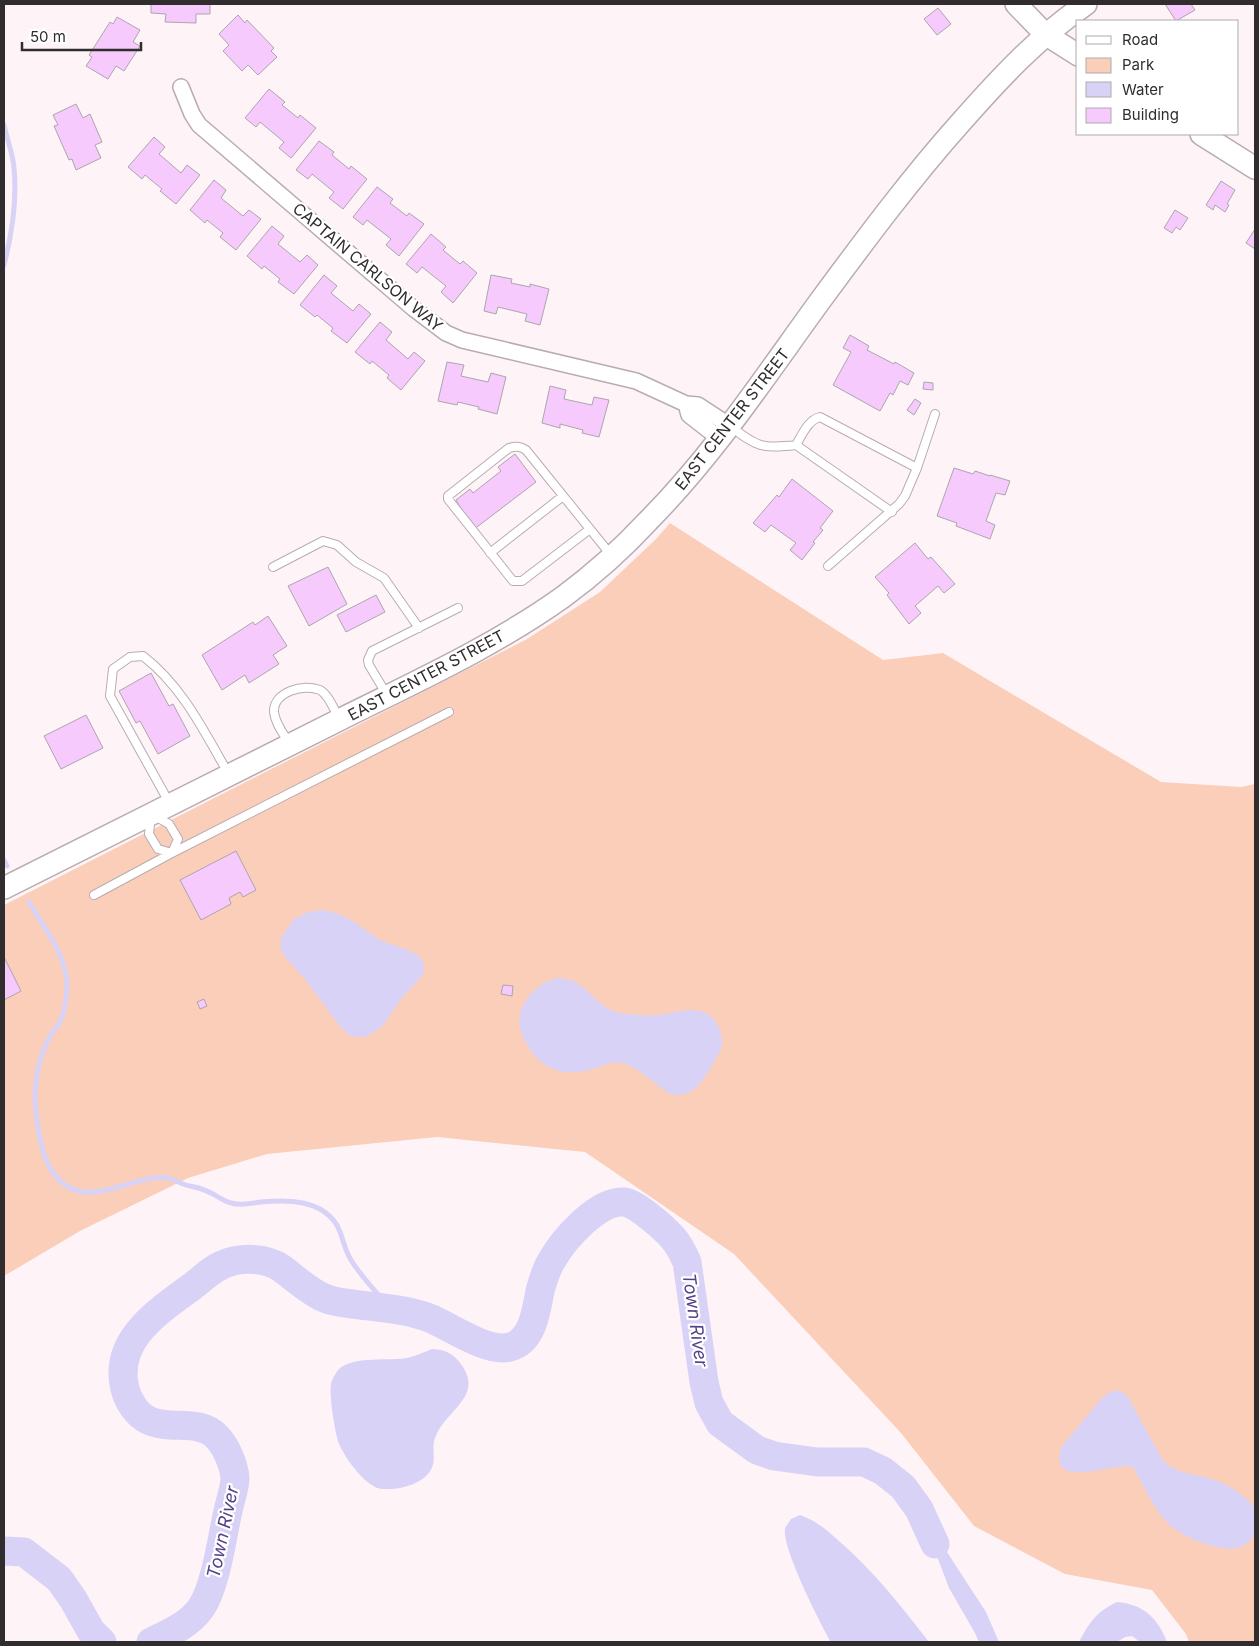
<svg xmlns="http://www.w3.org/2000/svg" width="1259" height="1646" font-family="Inter,sans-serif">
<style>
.green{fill:#fbceba}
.water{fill:#d9d2f7}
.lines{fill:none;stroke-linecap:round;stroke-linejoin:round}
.stream{stroke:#d9d2f7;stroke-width:5}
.river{stroke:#d9d2f7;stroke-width:29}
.building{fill:#f6cafd;stroke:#aca5ad}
.service-casing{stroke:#b8acb1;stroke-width:10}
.minor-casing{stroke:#b8acb1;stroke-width:18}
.secondary-casing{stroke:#b8acb1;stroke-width:24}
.service{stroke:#fff;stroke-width:8}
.minor{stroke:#fff;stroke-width:15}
.secondary{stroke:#fff;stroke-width:21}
.labels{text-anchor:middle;stroke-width:4.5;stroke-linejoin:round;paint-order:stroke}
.street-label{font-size:16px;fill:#312c2e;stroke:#fff}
.water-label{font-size:18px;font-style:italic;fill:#554288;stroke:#fff}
</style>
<rect width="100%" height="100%" fill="#fef4f8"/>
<path class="green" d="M670,523L883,660L943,653L1161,782L1241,787L1255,784V1642H1189L1186,1634L1152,1590L1065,1574L974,1526L901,1433L734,1254L585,1152L437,1137L267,1154L188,1178L80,1231L4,1276V905L527,639L600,592L656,539Z"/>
<path class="water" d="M324,910L338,914L351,920L380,940L410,951L418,955L423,961L424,970L423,975L402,998L383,1025L379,1029L365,1037H352L342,1029L304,978L286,958L280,948L281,938L294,919L308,912Z
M558,978C583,978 589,998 609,1009C615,1013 623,1014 631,1014C640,1015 649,1016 658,1015C676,1013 698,1003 713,1018C718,1024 723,1036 722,1043C722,1050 716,1058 713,1064C703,1081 692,1100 670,1094C658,1086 639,1069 626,1064C613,1059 601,1067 589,1070C560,1077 539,1068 525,1041C518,1027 517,1016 525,1002C533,989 544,981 558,978Z
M432,1349C444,1349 454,1354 461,1364C485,1397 445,1410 435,1438C430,1452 440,1463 425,1477C415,1486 396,1490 383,1489C367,1489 345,1458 339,1444C335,1433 329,1396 331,1384C332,1379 336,1372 340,1368C356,1356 388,1361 407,1358C415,1356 424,1352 432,1349Z
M1112,1391C1119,1390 1123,1392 1128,1397L1162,1459C1175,1474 1191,1473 1208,1478C1221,1482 1234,1488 1243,1496C1247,1500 1252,1503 1254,1508C1258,1514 1255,1527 1255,1535C1250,1541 1245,1546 1237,1548C1218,1552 1180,1537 1167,1522C1152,1507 1144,1485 1133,1467C1117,1461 1044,1493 1062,1446L1102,1398Z
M919,1509L986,1612L999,1642H979L975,1633L949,1588Z
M800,1515C815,1520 827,1530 839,1541C874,1571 901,1606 929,1642H831C820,1623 782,1548 785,1529C786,1526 789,1522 791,1519Z
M1117,1602C1143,1604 1158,1618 1167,1642H1140L1132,1636L1125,1637L1117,1642H1079C1089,1623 1097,1611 1117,1602Z"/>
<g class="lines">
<path class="stream" d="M4,125C7,139 13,154 14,168C17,199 12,234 4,265
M4,860L7,866
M29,902C44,928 67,955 67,987C67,997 64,1015 59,1024C57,1027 54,1030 52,1033C35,1062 32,1095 38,1128C41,1144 44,1160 54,1174C86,1216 133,1172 168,1178C174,1180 180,1183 186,1185C192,1187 198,1187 204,1190C214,1193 222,1201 231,1203C241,1206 252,1203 261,1202C280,1200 304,1200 320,1209C345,1224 339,1240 351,1260C362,1278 378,1294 392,1310"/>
<path class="river" d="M4,1551L24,1552L59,1579L73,1599L91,1631L102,1642
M151,1642C169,1633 189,1625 201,1608C216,1586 222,1537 228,1511C230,1501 235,1488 235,1478C234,1465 226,1446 217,1437C200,1418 169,1431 148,1420C137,1415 128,1401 125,1389C113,1341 156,1313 190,1288C200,1281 210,1270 222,1265C239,1257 265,1257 281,1268C295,1278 307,1290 322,1297C334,1303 347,1303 360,1305C384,1308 409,1310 432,1319C452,1328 488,1353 510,1347C533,1341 536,1311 540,1291C543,1280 546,1269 552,1260C564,1239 598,1200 624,1202C636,1203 664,1228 673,1238C679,1245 683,1253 687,1262L704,1382L709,1403L720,1423L757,1450L774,1456L817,1462H864L883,1471L903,1487L919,1509L935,1544"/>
</g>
<path class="building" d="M151,4H210V14H196V23L165,22L166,14L151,13Z
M1165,4H1191L1195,10L1176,21Z
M938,8L951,24L937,35L924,19Z
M238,15L245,23L247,20L274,48L271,51L277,57L258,75L248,65L242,71L223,51L229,45L219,34Z
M117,17L140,30L133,42L140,46L124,71L116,66L108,79L86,66L92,57L89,55L110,22L113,24Z
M269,89L285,102L282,105L298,118L300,115L316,128L291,158L279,148L284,142L260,122L256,127L245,118Z
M76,104L83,118L90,114L102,142L95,145L101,158L76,170L72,159L69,160L54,126L58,125L53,115Z
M154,137L165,147L159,154L181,173L187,165L200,175L176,204L160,191L162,189L145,175L142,179L128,167Z
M319,141L334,152L332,155L349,169L351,166L367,179L343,209L329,198L334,192L312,174L308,179L296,170Z
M214,180L226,190L221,198L243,216L249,210L261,219L236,250L220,237L223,233L207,220L205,223L190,210Z
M1221,181L1235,190L1227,204L1229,205L1225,212L1215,205L1213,210L1206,205Z
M377,187L393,199L390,203L407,216L409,213L424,224L399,256L386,245L391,239L367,220L363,225L353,217Z
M1175,210L1188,218L1180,230L1176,227L1172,233L1164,228Z
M272,226L284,236L278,244L300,262L307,255L318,265L294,294L278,282L280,279L264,266L262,269L247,256Z
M1255,229V249L1246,243Z
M431,234L446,247L443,250L460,264L463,261L477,273L453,303L441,292L446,286L422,267L417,273L406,264Z
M324,275L337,286L331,293L353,311L359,304L371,314L347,343L331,331L333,328L317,315L315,317L300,305Z
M491,275L512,279L511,283L530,287V284L549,289L540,325L525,321L527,314L498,307L496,314L484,311Z
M380,322L392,332L386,340L408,359L414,352L425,361L401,390L387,378L389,375L372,361L370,364L355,352Z
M850,335L869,346L867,350L894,364L895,362L914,373L908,385L900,381L893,395L890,393L880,411L833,385L851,352L843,348Z
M447,362L464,365L461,376L488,382L491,373L506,377L497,414L478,409L479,407L458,402L457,405L438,401Z
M924,382L933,383V390L923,389Z
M550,386L566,390L564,399L592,405L594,397L609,400L599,437L582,433L583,430L560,424V428L542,423Z
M915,399L921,403L914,415L907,410Z
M515,454L536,482L473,530L457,509L460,507L456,500L470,489L473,493L501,471L498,467Z
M954,468L973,474L975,471L990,476V475L1010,481L1005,495L996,493L986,521L995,525L990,539L956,526L957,523L937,516Z
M792,479L833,511L820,528L823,530L813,542L815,543L802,560L790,550L796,543L771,525L765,532L753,523L777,495L779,497Z
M915,543L928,559L931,557L955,584L944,593L938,586L915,606L921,613L909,624L887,595L889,593L875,577Z
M328,567L347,604L309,626L288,586Z
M376,595L385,612L346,632L337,615Z
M268,616L287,646L273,655L279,664L249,683L245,675L222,690L202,655L253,622L255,625Z
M151,673L169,706L173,704L190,736L158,754L140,721L136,723L119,691Z
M86,715L103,748L61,769L44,736Z
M236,851L256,890L243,897L240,892L229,898L231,904L201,920L180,880Z
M4,957L21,991L4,1000Z
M503,985L513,986L512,996L501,994Z
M204,999L207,1006L200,1009L197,1002Z"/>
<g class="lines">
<defs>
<path id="service" d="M730,426C757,447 762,449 796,445C802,435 808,420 820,417L917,468L905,496L899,504L828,566
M796,445L892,512
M917,468L935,414
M590,529L522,581H513L448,499V496L509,448C516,446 520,446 526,450L611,555
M490,553L563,496
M273,567L323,541L337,545L356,562L384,578L419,628
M387,695L369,665L368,660L372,651L458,608
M289,743C283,733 275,723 274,712C273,692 304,683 320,690C329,695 334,710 339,718
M170,804L110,696L113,669L130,657L143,656C182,686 204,731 228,773
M151,814L169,824L178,839L172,853L158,849L149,834Z
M94,895L172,853L449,712"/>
<path id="minor" d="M181,87L192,114L199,125L413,308L446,333L462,340L636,381L686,404L698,405L730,426
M686,404L689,415L720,439"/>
<path id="secondary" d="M1016,4L1045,34L1078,55
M1201,134L1255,168
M4,888C115,832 226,777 337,721C413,683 493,647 563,597C593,575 622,549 648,521C715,453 764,378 820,301C865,240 911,178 962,121C1000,78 1038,37 1086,4"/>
</defs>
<use href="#service" class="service-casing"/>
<use href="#minor" class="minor-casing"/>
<use href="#secondary" class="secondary-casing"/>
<use href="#service" class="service"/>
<use href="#minor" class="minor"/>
<use href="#secondary" class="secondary"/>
</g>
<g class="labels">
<g class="street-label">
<text transform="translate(368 267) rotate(40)" y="6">CAPTAIN CARLSON WAY</text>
<text transform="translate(732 419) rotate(-52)" y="6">EAST CENTER STREET</text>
<text transform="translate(426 675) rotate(-28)" y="6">EAST CENTER STREET</text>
</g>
<g class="water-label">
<text transform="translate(695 1320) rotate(82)" y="6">Town River</text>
<text transform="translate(223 1532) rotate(-78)" y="6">Town River</text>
</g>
</g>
<rect width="1259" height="1646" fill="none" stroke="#312c2e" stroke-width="10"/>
<rect x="1076" y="20" width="162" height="115" fill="#ffffff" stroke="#adabab"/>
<rect x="1086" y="36" width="25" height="8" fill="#ffffff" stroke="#adabab"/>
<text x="1122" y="45" font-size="15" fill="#312c2e">Road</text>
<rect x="1086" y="58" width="25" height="15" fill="#fbceba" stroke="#adabab"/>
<text x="1122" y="70" font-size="15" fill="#312c2e">Park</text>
<rect x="1086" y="82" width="25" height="15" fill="#d9d2f7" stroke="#adabab"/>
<text x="1122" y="95" font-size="15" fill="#312c2e">Water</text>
<rect x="1086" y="108" width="25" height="15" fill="#f6cafd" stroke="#adabab"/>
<text x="1122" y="120" font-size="15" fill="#312c2e">Building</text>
<path d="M22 42v8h119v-8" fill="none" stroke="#312c2e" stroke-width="2.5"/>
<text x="30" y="42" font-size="15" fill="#312c2e" stroke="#ffffff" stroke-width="4" paint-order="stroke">50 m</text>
</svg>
